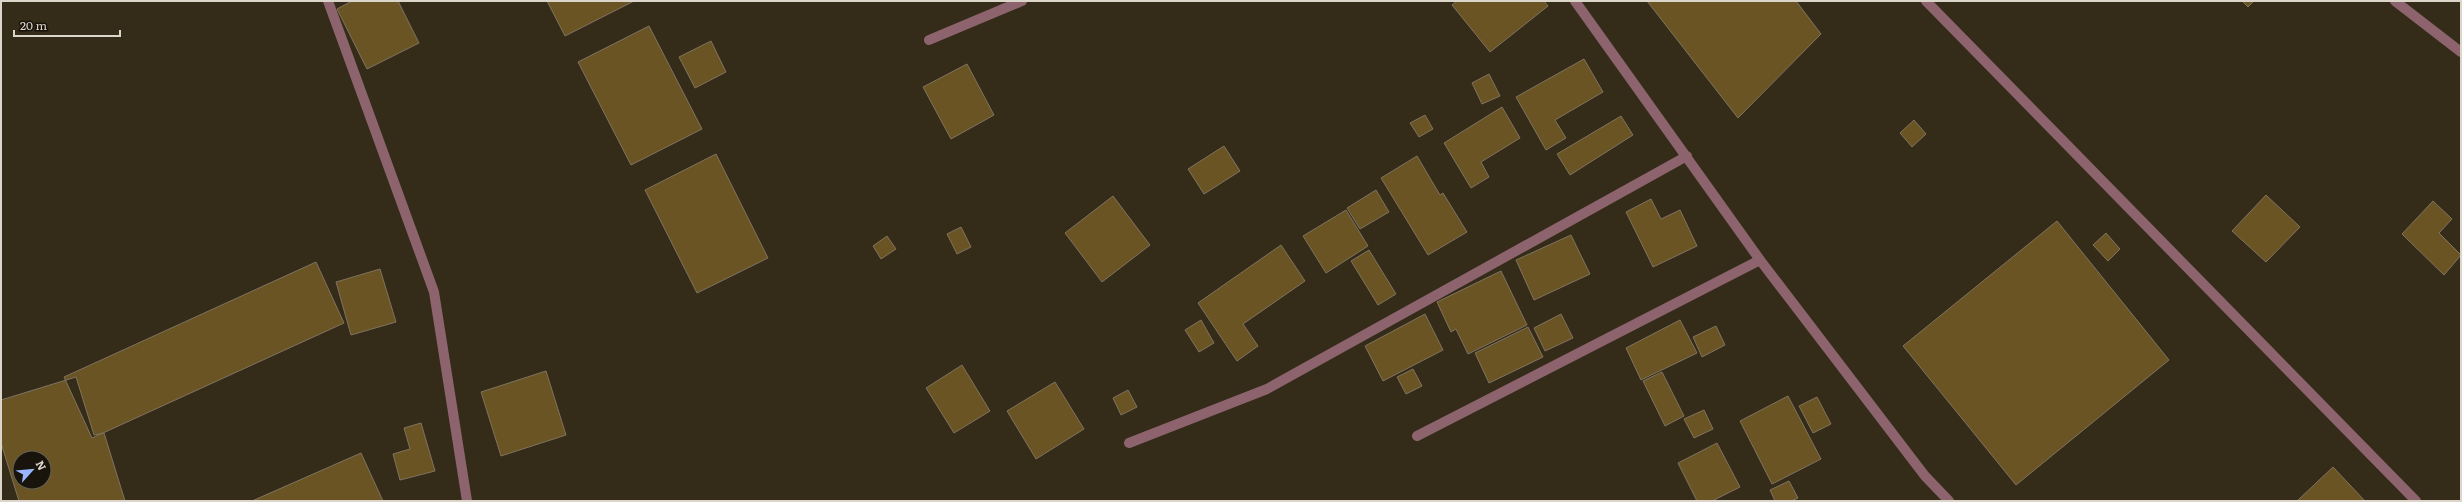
<svg xmlns="http://www.w3.org/2000/svg" width="2462" height="502" font-family="Literata,serif">
<style>
.building{fill:#6b5424;stroke:#7f7460;fill-rule:evenodd}
.lines{fill:none;stroke-linecap:round;stroke-linejoin:round}
.minor{stroke:#8d646e;stroke-width:10}
</style>
<rect width="100%" height="100%" fill="#342b19"/>
<path class="building" d="M352,1H398L419,43L367,69L337,9Z
M547,1H634L565,36Z
M1457,1H1544L1548,6L1490,52L1452,5Z
M1647,1H1796L1821,34L1738,118Z
M2242,1H2254L2248,7Z
M649,26L702,129L631,165L578,62Z
M711,41L726,72L695,88L679,57Z
M1584,59L1603,92L1555,120L1566,138L1546,150L1516,97Z
M967,64L994,115L951,139L923,87Z
M1489,74L1500,96L1482,104L1472,83Z
M1502,107L1520,138L1481,162L1489,177L1471,188L1444,143Z
M1425,115L1433,129L1419,137L1410,123Z
M1621,116L1633,135L1570,175L1557,154Z
M1914,120L1926,134L1912,147L1900,133Z
M1224,146L1240,171L1204,194L1188,169Z
M716,154L768,258L697,293L645,190Z
M1417,156L1440,195L1443,193L1467,232L1428,255L1381,178Z
M1376,190L1389,212L1360,229L1347,208Z
M2266,195L2300,227L2266,262L2232,231Z
M1113,196L1150,245L1102,282L1065,233Z
M1651,199L1661,219L1680,210L1697,246L1653,267L1626,212Z
M2433,201L2452,219L2439,233L2461,255L2444,275L2402,234Z
M1346,210L1368,246L1326,273L1303,236Z
M2057,221L2169,360L2016,485L1903,346Z
M961,227L971,247L957,254L947,234Z
M2106,233L2120,249L2108,261L2093,245Z
M1571,235L1590,274L1534,300L1516,260Z
M887,236L896,249L881,259L873,246Z
M1281,245L1305,281L1243,324L1258,346L1237,361L1198,303Z
M1369,250L1396,294L1378,305L1351,261Z
M316,262L344,323L92,438L64,377Z
M380,269L396,322L351,335L336,282Z
M1501,271L1527,325L1468,354L1456,329L1451,332L1437,302Z
M1425,314L1443,350L1383,381L1365,346Z
M1561,314L1573,338L1545,351L1534,328Z
M1201,320L1214,343L1199,352L1185,330Z
M1680,320L1697,353L1641,380L1626,348Z
M1716,326L1725,345L1702,357L1693,337Z
M1528,327L1543,357L1489,383L1475,353Z
M962,365L990,411L954,433L926,388Z
M1413,369L1422,386L1406,394L1397,377Z
M546,371L566,435L501,456L481,392Z
M1662,372L1684,416L1665,426L1643,381Z
M76,377L94,435L104,433L125,501H19L1,443V400ZM20,458H44V482H20Z
M1055,382L1084,429L1036,459L1007,411Z
M1128,390L1137,407L1121,415L1113,398Z
M1788,396L1821,459L1772,484L1740,421Z
M1817,397L1831,424L1813,433L1799,406Z
M1704,410L1713,429L1694,438L1684,419Z
M421,423L435,471L400,480L393,454L410,449L404,428Z
M1717,443L1740,487L1712,501H1697L1678,463Z
M361,453L383,501H252Z
M2333,467L2365,501H2297Z
M1789,481L1798,498L1791,501H1775L1770,490Z"/>
<g class="lines">
<path class="minor" d="M328,1L434,292L467,501
M1575,1L1760,260L1925,476L1949,501
M1926,1L2416,501
M2395,1L2461,52
M929,40L1022,1
M1417,436L1760,260
M1129,443L1267,389L1687,156"/>
</g>
<rect width="2462" height="502" fill="none" stroke="#dbd5ca" stroke-width="4"/>
<g transform="translate(32 470) rotate(63)"><circle r="19" fill="#18140c" stroke="#666158"/>
<path d="M0-3L7 15L0 10L-7 15Z" fill="#98b5fd"/>
<text y="-6" font-size="11" font-weight="bold" text-anchor="middle" fill="#dbd5ca">N</text>
</g>
<path d="M14 30v6h106v-6" fill="none" stroke="#dbd5ca" stroke-width="2"/>
<text x="20" y="30" font-size="12" fill="#dbd5ca" stroke="#18140c" stroke-width="3" paint-order="stroke">20 m</text>
</svg>
